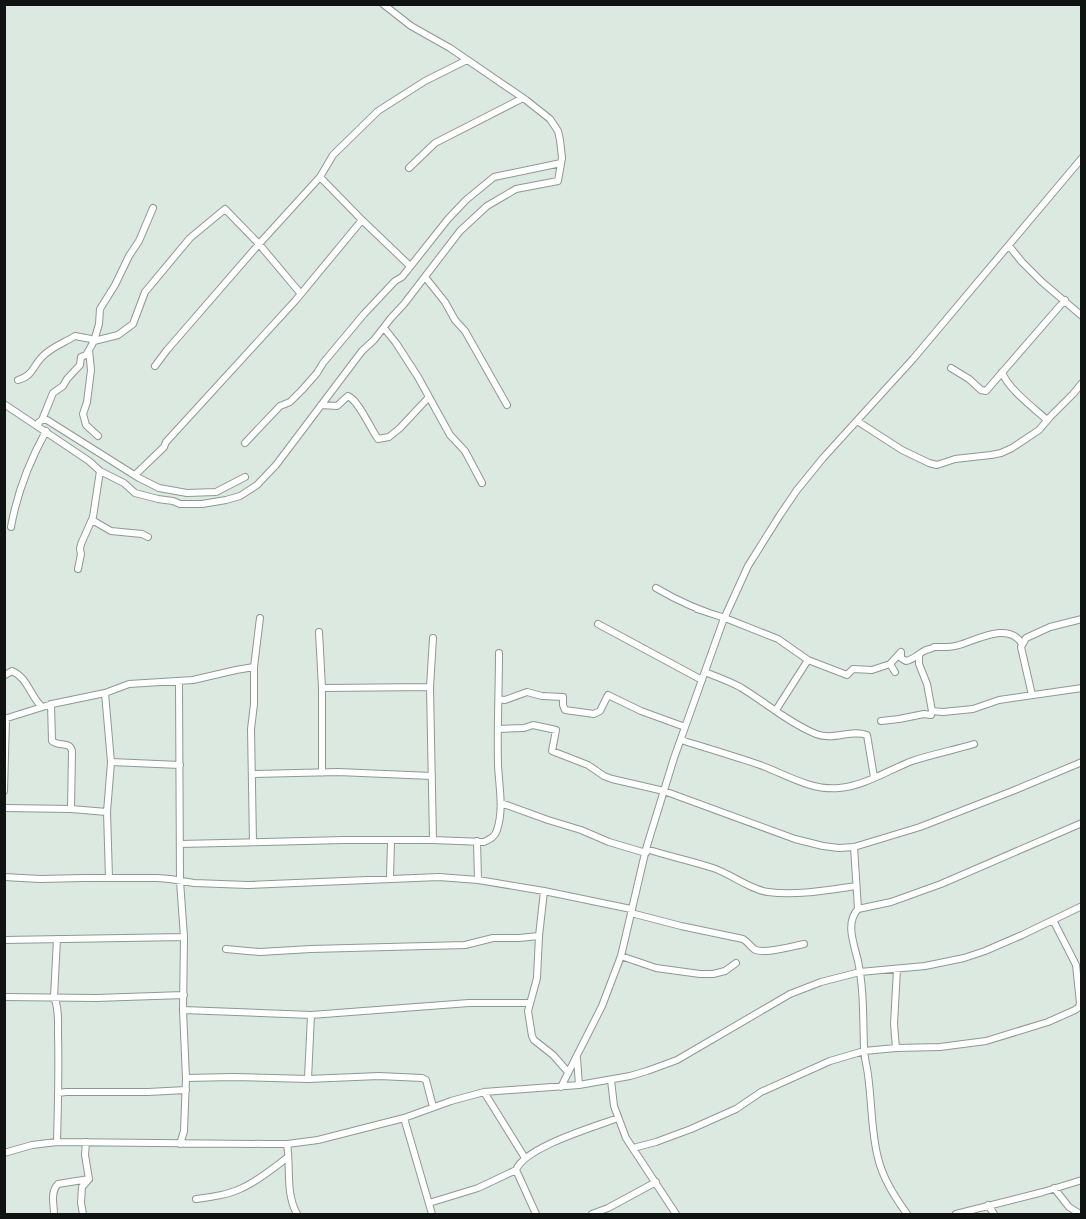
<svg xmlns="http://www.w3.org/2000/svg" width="1086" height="1219" font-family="'Work Sans',sans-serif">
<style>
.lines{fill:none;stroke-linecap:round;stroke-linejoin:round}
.minor-casing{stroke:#8d9a92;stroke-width:8}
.minor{stroke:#fff;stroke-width:6}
</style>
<rect width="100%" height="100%" fill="#dbe9e1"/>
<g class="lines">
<defs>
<path id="minor" d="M409,168L435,143L523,98
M362,220L410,266
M1009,246L1022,262L1042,282L1082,316
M425,277L445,302L455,320L465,331L507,405
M384,328L396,343L418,377L450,435L465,451L482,483
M155,366L167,350L259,244L301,294
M951,368L969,379L981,390L986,391L1065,300
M1002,372C1008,389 1034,408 1047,420
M18,380C34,375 32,367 42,357C51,347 64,343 75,336L91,339L94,341L99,324L100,309L115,285L129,256L139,241L153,208
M4,404L89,461L100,471L124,483L135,493L158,499L173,501L180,504H202L226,500L240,496L257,485L276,465L362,351L374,340L391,318L404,304L460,231L487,206L516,189L558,181L562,158L560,140L558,131L550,119L526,100L450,48L411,26L383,4
M321,405L337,406L348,396C359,401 370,428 378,439L389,437L400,428L429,397
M42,420L53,393L63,386L67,379L80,365L81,357L86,355L89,350
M857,421L902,450L929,463L937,465L955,459L991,455L1001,453L1012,448L1039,430L1050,417L1073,394L1082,383
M38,426L39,422L42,420H47L139,478L159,488L187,493L216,492L245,477
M98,436L86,425L83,414L87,402L91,370L89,350L94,341L118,335L133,324L145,292L190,238L225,209L259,244L320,177L333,155L378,111L425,81L467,60
M245,443L280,406L290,402L302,390L317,373L323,363L364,314L395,281L402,277L448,219L466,200L494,177L561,163
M135,475L164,447L166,442L295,301L362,220L320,177
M92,520L111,531L142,534L148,537
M11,527C17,493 29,462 46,431
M78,569L81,554L80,549L81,544L93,517L100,471
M656,588C678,601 700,611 725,618L697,609
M725,618L778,639L808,660L847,675L853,669L872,670L890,664L895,672
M598,624L702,680
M319,632L322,688V773
M919,656V664L927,684L932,711L943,712L973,709L999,700L1082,688
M890,664L901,652V658L906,661C915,659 919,653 926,650C929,649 932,649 934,647C943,647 950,648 959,645C977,640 1009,621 1022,644
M705,672C717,677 729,681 740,687C765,702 789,723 816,734C834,741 850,729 867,735L874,777
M5,675L12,671C28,678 30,696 42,707
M179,682L180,881L184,937L183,1010L186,1078L184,1131L180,1144
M322,688L430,687
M105,693L111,762L107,812L109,878
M1032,695L1021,647L1026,638L1050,627L1082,619
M499,699L505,700L527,692L542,696L563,697V705L565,710L594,714L600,711L608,695L641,711L685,727
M51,704L52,741C59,747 70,741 72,751L71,809
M776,710L808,660
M4,719L52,704L105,693L129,684L193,680L236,670L254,667
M881,721L899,719L924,714L931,715L932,711
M498,729L524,728L533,725L556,730L552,751L588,765L604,776L612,779L664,791L795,839L823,846L839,848L854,847L920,827L1015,790L1082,762
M681,740C707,748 734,756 760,765C785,774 811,791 839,788C864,786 889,770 912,761C933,754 954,750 974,744
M111,762L180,765
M252,774L338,772L432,776
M4,791L6,719
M501,803L548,820L581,830L609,842L646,853
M4,808L71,809L107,812
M433,840L430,687L433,638
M477,841L478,880
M253,842L251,729L254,704V667L260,618
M180,844L344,840H433L484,842C490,839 495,837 497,830C504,809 499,787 498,765C497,728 499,690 499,653
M854,847L858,909C845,923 854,944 858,961C864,990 863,1019 864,1048C864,1057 867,1066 868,1075C872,1103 871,1131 878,1158C883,1179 895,1197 907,1214
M646,849C668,856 692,861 713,868C731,874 751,890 768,892C797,896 828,890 856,886
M4,877L40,879L83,878H157L170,879L194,883L248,885L439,877L478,880L544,891L631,909
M390,878L391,841
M544,891L539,936L537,978L528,1011L532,1036L534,1040L553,1055L568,1072
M858,909L891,902L941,884L1082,823
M631,913L681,926L743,939C748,942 750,946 754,949C762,955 793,946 804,944
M4,940L184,937
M226,949L260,952L311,949L465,945L493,938H519L539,936
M621,956L656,968L700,974H713L725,971L736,963
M4,997L96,998L184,995
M183,1010L311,1015L469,1003H530
M896,1048L894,1024L897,969
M577,1058L579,1085
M186,1078L233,1077L308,1079L379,1076L422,1078L426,1080L433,1107
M308,1079L311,1015
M611,1080L614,1106L626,1138L676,1214
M561,1087L602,1006L621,956L646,849L674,758L723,621L748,566L780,515L797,490L823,458L913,359L1082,158
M484,1092L525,1158
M58,1093L66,1092H148L186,1090
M404,1118L432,1214
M57,1142C58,1106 59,1070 58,1034C58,1022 59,1008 54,997L57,939
M287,1144C291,1168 285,1192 297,1214
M633,1148L656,1142L691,1129L736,1109L761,1092L830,1061L864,1051L896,1048L940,1047L986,1041L1048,1022L1075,1010L1079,1007L1080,1003L1076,965L1053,920
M4,1153L32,1145L57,1142L268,1144H287L318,1140L404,1118L451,1101L484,1092L579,1085L630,1076L647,1071L677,1060L790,994L821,982L860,972L925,966L964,958L985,951L1022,935L1082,906
M516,1170L536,1214
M1054,1188L1069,1207L1080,1214
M196,1199C211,1197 228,1195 242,1188C258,1181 274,1168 288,1157
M429,1203L478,1188L516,1170C525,1147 594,1127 618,1118
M988,1205L994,1214
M54,1214C54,1205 50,1192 58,1184L89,1179
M83,1214L81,1203L82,1187L89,1179L85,1155L86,1142
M592,1214L608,1208L656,1182
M956,1214L1043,1192L1082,1180"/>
</defs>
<use href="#minor" class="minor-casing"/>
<use href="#minor" class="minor"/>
</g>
<rect width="1086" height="1219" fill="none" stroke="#0f1412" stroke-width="12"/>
</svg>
